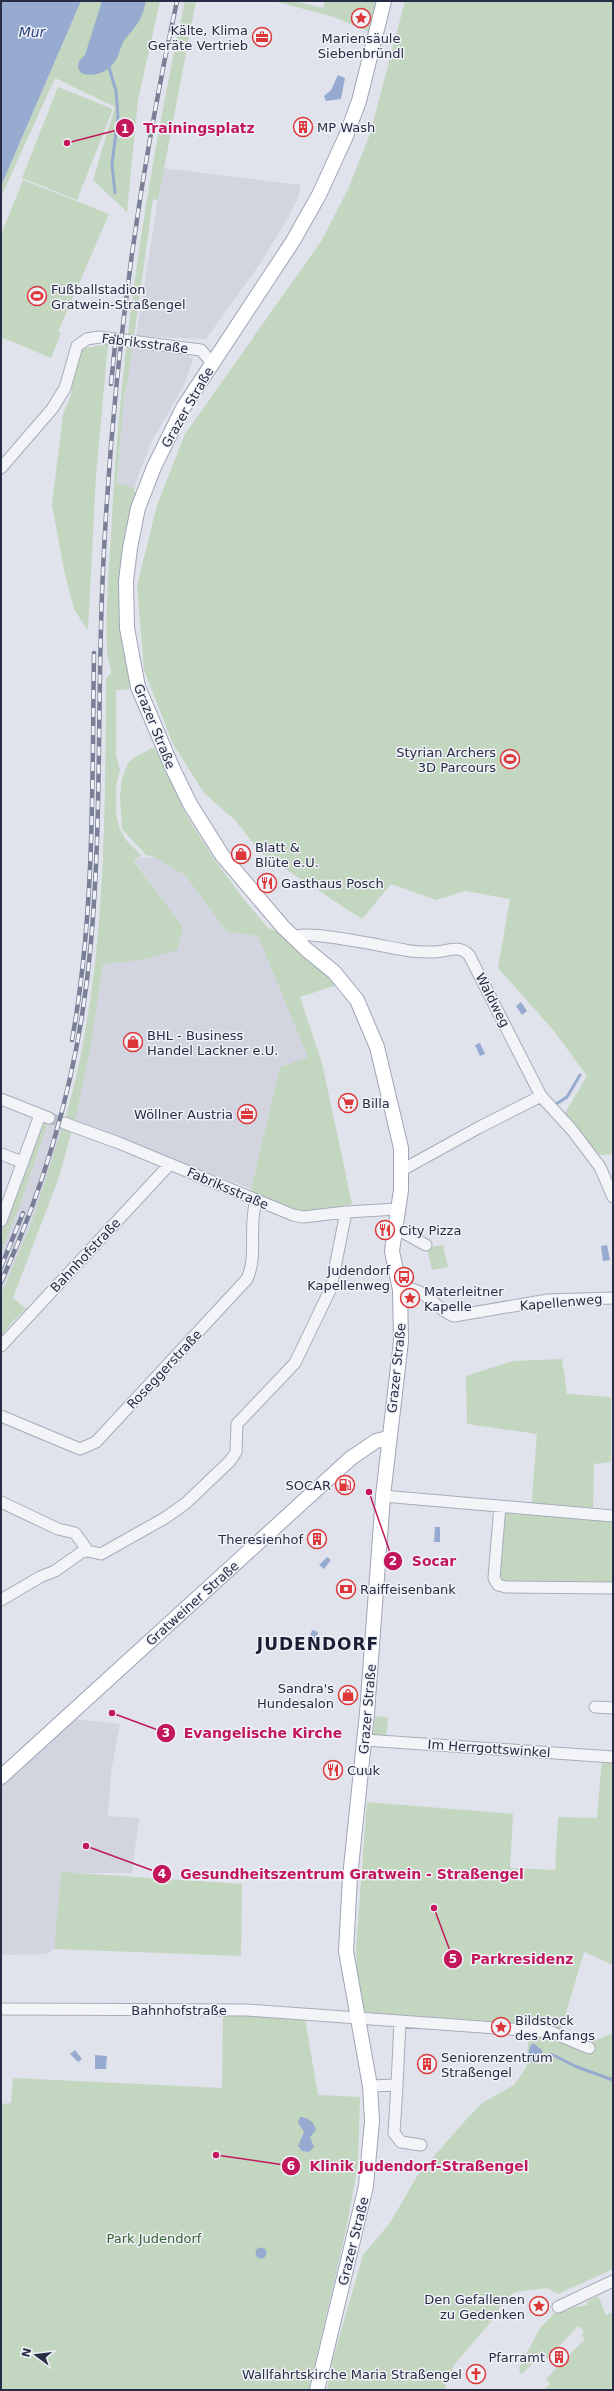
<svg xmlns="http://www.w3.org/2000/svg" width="614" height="2391" font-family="'DejaVu Sans',sans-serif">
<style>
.built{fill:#d2d5e0}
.green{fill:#c3d6c0}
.water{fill:#97aacf}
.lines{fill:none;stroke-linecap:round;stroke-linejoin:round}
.stream{stroke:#97aacf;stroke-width:3}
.minor-tunnel{stroke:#bbbfca;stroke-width:11;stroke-dasharray:11 5.5;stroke-linecap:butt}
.minor-casing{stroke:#a8acb9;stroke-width:13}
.major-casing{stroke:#9ea5b8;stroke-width:16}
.minor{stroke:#f3f4f8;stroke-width:11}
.major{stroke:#fff;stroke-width:14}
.rail-casing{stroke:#787f96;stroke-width:4.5}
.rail{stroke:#f0f2f8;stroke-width:3;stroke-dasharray:9;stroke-linecap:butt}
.labels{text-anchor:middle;stroke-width:3;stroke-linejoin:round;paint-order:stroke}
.poi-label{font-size:13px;fill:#272d44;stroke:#f0f2f8;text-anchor:start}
.street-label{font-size:13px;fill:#272d44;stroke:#f0f2f8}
.park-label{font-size:13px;fill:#346232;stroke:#f0f2f8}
.water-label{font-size:14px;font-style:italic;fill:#2c457d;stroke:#f0f2f8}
.district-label{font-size:17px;font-weight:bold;letter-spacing:1px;fill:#191e35;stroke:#f0f2f8}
.leader{fill:none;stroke:#c2185b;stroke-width:1.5}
.callout-dot{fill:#c2185b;stroke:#f0f2f8;stroke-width:1.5}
.mark-label{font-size:12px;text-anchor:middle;font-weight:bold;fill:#fff}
.callout-label{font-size:14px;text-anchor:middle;font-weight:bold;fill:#c2185b;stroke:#f0f2f8;stroke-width:3;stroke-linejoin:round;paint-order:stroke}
</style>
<rect width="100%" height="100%" fill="#e0e3eb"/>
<path class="built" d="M163,168L301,185L298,198L287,220L259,265L206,339L136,336Z
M132,344L186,353L193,359L184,385L150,445L134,488L117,484L124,396L128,380Z
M154,857L185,875L227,932L258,936L309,1057L280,1067L251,1189L75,1122L91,1044L103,964L142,960L183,927L133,859Z
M48,1123L63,1127L61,1137L33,1219L1,1295V1252L19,1208Z
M74,1719L120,1724L111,1772L108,1816L139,1818L132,1873H61L54,1949L46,1954L1,1955V1777Z"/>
<path class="green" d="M81,1H160L138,100L127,212L93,180L115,107L55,78L1,197V186Z
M185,1H196L158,200L153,199L128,380L124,396L117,483L134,488L136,497L129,527L132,689L116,690V756L120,770L116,786V814L119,827L126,840L142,856L133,860L183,927L177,950L142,960L103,964L91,1044L75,1122L65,1120C106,977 105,827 106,679L111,673C111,665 107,658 107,650C105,606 110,561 112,517C121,343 148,171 185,1Z
M274,1H295L323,8L325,1H384L377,35L334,17Z
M405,1H613V1154L601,1155L559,1123L587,1076L554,1031L498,968L510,899L465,891L436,900L391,884L362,919L261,853L235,820L204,793L173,744L144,670L137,586L157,505L185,434L322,240L348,189L370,134Z
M58,87L113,109L77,200L22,178Z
M23,180L109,214L58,332L61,333L51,358L1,337V235Z
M108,344L96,475L88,631L74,609L64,570L52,505L63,414L71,395L76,359L81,349Z
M154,747L181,795L182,804L187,816L214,859L242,897L268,928L281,933L337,985L300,997L322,1063L352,1204L303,1214L253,1194L251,1189L280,1067L308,1057L258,936L227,932L185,875L154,857L146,855L122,829L120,796L122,778L128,763L135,757Z
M49,1120L19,1208L1,1252V1228L41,1122Z
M63,1125L72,1130L59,1177L13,1298L26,1309L12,1322L1,1337V1295L33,1219Z
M443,1245L448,1267L432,1270L427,1248Z
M562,1359L567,1394L611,1397V1462L594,1464L593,1508L613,1510V1590L507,1584L497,1577L502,1508L531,1510L537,1434L467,1424L466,1376L513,1361Z
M375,1716L388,1717L386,1738L373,1737Z
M602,1758H613V1965L584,1952L561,2030L587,2044L613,2033V2269L558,2294L547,2288L515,2292L501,2304L495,2317L454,2365L444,2390H327L332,2362L363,2255L390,2223L419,2173L464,2122L482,2103L514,2085L527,2066L529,2028L504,2023L365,2012L358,1986L360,1983L357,1978L356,1948L367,1802L513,1814L510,1868L555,1870L558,1817L597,1818Z
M61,1872L242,1884L241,1956L54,1949Z
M223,2014L305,2019L318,2095L360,2097L358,2165L346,2230L309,2390H1V2104L11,2103L13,2078L222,2088Z
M598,2296L606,2315L613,2312V2390H544L550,2384L546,2379L585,2339L581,2335L584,2331L578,2326L547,2359L542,2354L521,2375L519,2368L540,2328L559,2309L561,2312L566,2309L587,2305V2302Z"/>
<path class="water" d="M1,1H81L1,186Z
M102,1H146C142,19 138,24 126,38C121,44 120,52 117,58C110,72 94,78 81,73L78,68L79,61L85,55Z
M338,75L345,78L341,99L326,101L324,96L331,90Z
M521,1002L527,1011L522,1015L516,1006Z
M480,1043L485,1054L480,1056L475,1045Z
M607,1245L610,1260L603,1261L601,1246Z
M435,1527H440V1542H434Z
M327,1557L331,1560L324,1569L319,1565Z
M312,1630L318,1632L314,1648L307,1646Z
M533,2043L542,2050V2056L535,2064L530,2061C528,2054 528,2048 533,2043Z
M75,2050L82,2059L78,2062L70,2054Z
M95,2055L107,2056L106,2069H95Z
M300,2117C308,2117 314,2122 316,2130L310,2137L314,2147L309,2152L302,2151L298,2146L304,2132L298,2122Z
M255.5 2253a5.5 5.5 0 1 1 11 0a5.5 5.5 0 1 1-11 0Z"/>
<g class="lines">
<path class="stream" d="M108,64L116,91L118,116L112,164L115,193
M553,1106L567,1097L580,1075
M551,2054L577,2067L613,2080"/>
<path class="minor-tunnel" d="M49,1118L64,1123"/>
<defs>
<path id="minor" d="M1,468L52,409L65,388L77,346L87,339L99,337L201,350L212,363
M293,937C305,929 386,947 405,950C413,952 423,952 432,952C446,953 458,943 469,955L541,1096L572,1130L600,1167L613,1197
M1,1099L49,1118
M64,1123L119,1143L293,1215L303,1217L346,1212L398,1209
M1,1154L22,1162
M402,1170L478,1128L541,1096
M1,1221L40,1115
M395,1228L426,1245
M400,1290C423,1283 434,1309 454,1316L548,1300L613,1298
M1,1346L170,1164
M1,1416L80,1449L96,1442L247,1279C258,1255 248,1226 256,1201
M383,1496L613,1516
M1,1502L58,1529L75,1533L88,1551
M500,1506L494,1578L498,1585L506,1587L613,1588
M1,1600L40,1577L55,1571L82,1552L88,1551L101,1554L165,1518L186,1503L230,1461L236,1452L237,1424L295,1363L331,1288L346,1212
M595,1707L613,1708
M365,1740L613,1757
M1,2009L247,2010L551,2032L589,2048
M397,2085L394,2133L401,2142L421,2145
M370,2086L397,2085L400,2022
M558,2307L613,2281"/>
<path id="major" d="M1,1777L351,1458L376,1441L388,1438
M317,2390L366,2186L372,2121L370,2086L346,1951L350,1877L367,1713L383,1496L401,1341L400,1290L392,1251L401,1190V1148L377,1047L357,1000L334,972L307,950L283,927L222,855L190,804L172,767L138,687L127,628L126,581L130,548L138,508L154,467L183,408L293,241L319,195L346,136L359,101L384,1"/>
</defs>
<use href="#minor" class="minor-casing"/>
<use href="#major" class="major-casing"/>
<use href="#minor" class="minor"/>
<use href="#major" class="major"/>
<defs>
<path id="rail" d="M111,384L116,336
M72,1040C95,913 92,782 94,653
M1,1267L23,1213
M1,1282C50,1175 81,1059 91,942C102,819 97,694 103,570C112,379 136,188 177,1"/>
</defs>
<use href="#rail" class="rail-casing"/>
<use href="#rail" class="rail"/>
</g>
<defs>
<symbol id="sight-ring" viewBox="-11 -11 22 22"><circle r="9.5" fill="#f0f2f8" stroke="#de3739" stroke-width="1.5"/><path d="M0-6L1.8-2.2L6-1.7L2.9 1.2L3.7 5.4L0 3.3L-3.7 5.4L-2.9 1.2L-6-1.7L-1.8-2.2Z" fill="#de3739"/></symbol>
<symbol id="office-ring" viewBox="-11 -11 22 22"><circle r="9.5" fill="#f0f2f8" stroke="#de3739" stroke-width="1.5"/><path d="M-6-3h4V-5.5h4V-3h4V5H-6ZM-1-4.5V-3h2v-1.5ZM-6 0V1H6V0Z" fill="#de3739"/></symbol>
<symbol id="building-ring" viewBox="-11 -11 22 22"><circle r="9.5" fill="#f0f2f8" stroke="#de3739" stroke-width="1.5"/><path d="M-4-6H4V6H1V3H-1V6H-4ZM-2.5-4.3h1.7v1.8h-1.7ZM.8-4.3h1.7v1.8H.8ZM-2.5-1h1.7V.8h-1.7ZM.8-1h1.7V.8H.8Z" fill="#de3739"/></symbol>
<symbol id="stadium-ring" viewBox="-11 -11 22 22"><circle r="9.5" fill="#f0f2f8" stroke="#de3739" stroke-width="1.5"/><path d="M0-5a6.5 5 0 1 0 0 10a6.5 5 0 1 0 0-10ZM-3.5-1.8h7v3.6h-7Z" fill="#de3739"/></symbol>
<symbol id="shop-ring" viewBox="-11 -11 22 22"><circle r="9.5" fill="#f0f2f8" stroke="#de3739" stroke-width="1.5"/><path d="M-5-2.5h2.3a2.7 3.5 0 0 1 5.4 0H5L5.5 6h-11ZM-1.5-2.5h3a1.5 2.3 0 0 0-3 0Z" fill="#de3739"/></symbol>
<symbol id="restaurant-ring" viewBox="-11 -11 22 22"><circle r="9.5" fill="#f0f2f8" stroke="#de3739" stroke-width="1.5"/><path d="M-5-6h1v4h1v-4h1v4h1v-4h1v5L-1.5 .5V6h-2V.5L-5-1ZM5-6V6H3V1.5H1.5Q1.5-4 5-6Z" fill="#de3739"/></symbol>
<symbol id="supermarket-ring" viewBox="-11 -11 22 22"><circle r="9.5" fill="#f0f2f8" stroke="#de3739" stroke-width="1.5"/><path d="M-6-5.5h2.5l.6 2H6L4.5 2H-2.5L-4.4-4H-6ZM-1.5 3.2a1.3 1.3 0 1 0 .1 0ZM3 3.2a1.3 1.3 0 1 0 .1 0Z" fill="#de3739"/></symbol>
<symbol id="bus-ring" viewBox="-11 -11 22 22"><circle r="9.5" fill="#f0f2f8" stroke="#de3739" stroke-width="1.5"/><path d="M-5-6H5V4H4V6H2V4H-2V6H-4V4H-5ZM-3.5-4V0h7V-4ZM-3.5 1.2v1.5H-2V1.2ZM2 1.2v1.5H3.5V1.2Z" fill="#de3739"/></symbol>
<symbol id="fuel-ring" viewBox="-11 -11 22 22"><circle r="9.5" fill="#f0f2f8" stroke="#de3739" stroke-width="1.5"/><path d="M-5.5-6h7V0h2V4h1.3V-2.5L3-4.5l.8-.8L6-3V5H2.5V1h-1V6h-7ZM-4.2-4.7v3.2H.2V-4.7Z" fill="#de3739"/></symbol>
<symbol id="bank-ring" viewBox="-11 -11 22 22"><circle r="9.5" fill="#f0f2f8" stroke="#de3739" stroke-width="1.5"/><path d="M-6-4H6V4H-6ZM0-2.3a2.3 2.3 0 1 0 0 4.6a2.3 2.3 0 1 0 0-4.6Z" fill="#de3739"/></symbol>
<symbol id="church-ring" viewBox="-11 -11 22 22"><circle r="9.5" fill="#f0f2f8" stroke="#de3739" stroke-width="1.5"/><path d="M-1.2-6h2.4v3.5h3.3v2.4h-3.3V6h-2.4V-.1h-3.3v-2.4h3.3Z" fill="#de3739"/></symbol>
</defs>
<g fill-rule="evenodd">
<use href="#sight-ring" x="350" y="7" width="22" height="22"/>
<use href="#office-ring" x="251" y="26" width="22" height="22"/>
<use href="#building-ring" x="292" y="116" width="22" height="22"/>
<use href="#stadium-ring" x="26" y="285" width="22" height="22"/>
<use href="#stadium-ring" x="499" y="748" width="22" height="22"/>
<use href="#shop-ring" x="230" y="843" width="22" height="22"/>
<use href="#restaurant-ring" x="256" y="872" width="22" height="22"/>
<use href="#shop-ring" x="122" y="1031" width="22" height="22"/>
<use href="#supermarket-ring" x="337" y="1092" width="22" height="22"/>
<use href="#office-ring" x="236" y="1103" width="22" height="22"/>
<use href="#restaurant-ring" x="374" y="1219" width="22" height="22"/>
<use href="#bus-ring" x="393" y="1266" width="22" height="22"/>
<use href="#sight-ring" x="399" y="1287" width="22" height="22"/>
<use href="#fuel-ring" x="334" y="1474" width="22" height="22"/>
<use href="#building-ring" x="306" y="1528" width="22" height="22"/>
<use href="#bank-ring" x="335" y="1578" width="22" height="22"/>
<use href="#shop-ring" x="337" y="1684" width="22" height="22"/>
<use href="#restaurant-ring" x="322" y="1759" width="22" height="22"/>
<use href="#sight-ring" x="490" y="2016" width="22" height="22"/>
<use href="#building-ring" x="416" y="2053" width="22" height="22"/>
<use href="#sight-ring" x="528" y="2295" width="22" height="22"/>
<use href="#building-ring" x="548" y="2346" width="22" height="22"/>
<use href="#church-ring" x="465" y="2363" width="22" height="22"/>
</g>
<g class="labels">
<g class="poi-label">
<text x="248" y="35" text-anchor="end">Kälte, Klima<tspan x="248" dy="15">Geräte Vertrieb</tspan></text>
<text x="361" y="43" text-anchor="middle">Mariensäule<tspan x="361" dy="15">Siebenbründl</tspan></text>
<text x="317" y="132">MP Wash</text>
<text x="51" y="294">Fußballstadion<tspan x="51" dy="15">Gratwein-Straßengel</tspan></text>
<text x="496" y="757" text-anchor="end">Styrian Archers<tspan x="496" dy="15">3D Parcours</tspan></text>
<text x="255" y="852">Blatt &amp;<tspan x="255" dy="15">Blüte e.U.</tspan></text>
<text x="281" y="888">Gasthaus Posch</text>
<text x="147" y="1040">BHL - Business<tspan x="147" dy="15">Handel Lackner e.U.</tspan></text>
<text x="362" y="1108">Billa</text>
<text x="233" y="1119" text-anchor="end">Wöllner Austria</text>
<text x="399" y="1235">City Pizza</text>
<text x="390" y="1275" text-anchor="end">Judendorf<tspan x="390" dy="15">Kapellenweg</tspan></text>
<text x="424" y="1296">Materleitner<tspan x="424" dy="15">Kapelle</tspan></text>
<text x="331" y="1490" text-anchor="end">SOCAR</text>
<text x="303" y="1544" text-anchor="end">Theresienhof</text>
<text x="360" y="1594">Raiffeisenbank</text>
<text x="334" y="1693" text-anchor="end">Sandra's<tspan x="334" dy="15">Hundesalon</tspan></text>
<text x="347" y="1775">Cuuk</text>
<text x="515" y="2025">Bildstock<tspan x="515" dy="15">des Anfangs</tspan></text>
<text x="441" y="2062">Seniorenzentrum<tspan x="441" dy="15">Straßengel</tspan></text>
<text x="525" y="2304" text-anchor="end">Den Gefallenen<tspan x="525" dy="15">zu Gedenken</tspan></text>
<text x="545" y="2362" text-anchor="end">Pfarramt</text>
<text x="462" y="2379" text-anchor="end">Wallfahrtskirche Maria Straßengel</text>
</g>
<g class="street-label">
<text transform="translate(145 343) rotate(7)" y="5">Fabriksstraße</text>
<text transform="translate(187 407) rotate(-60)" y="5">Grazer Straße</text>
<text transform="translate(155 726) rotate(68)" y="5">Grazer Straße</text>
<text transform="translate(493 1000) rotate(63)" y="5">Waldweg</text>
<text transform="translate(228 1188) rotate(23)" y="5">Fabriksstraße</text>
<text transform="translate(85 1255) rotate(-47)" y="5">Bahnhofstraße</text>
<text transform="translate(561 1302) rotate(-5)" y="5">Kapellenweg</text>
<text transform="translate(396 1368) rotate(-84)" y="5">Grazer Straße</text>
<text transform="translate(164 1369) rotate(-47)" y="5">Roseggerstraße</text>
<text transform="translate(192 1603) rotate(-42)" y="5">Gratweiner Straße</text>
<text transform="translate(367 1709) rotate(-85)" y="5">Grazer Straße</text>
<text transform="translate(489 1748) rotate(4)" y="5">Im Herrgottswinkel</text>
<text x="179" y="2015">Bahnhofstraße</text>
<text transform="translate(353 2241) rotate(-76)" y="5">Grazer Straße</text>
</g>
<g class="park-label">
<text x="154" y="2243">Park Judendorf</text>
</g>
<g class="water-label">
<text x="32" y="37">Mur</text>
</g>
<g class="district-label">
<text x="318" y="1650">JUDENDORF</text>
</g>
</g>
<path class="leader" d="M67 143L125 128M369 1492L393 1561M112 1713L166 1733M86 1846L162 1874M434 1908L453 1959M216 2155L291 2166"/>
<g class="callout-dot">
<circle cx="67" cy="143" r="4"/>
<circle cx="369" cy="1492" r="4"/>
<circle cx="112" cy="1713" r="4"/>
<circle cx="86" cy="1846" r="4"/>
<circle cx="434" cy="1908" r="4"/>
<circle cx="216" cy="2155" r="4"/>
<circle cx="125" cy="128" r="10"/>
<circle cx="393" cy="1561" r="10"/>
<circle cx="166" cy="1733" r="10"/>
<circle cx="162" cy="1874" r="10"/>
<circle cx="453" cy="1959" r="10"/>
<circle cx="291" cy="2166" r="10"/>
</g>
<g class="mark-label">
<text x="125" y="133">1</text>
<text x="393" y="1565">2</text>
<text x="166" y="1737">3</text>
<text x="162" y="1878">4</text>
<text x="453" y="1963">5</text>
<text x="291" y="2170">6</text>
</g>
<g class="callout-label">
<text x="199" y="133">Trainingsplatz</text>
<text x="434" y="1566">Socar</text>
<text x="263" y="1738">Evangelische Kirche</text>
<text x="352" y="1879">Gesundheitszentrum Gratwein - Straßengel</text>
<text x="522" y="1964">Parkresidenz</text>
<text x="419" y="2171">Klinik Judendorf-Straßengel</text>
</g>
<rect width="614" height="2391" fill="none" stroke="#272d44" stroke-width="4"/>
<g transform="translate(36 2355) rotate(285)" stroke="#f0f2f8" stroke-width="3" paint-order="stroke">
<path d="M0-3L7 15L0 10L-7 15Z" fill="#272d44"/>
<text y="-6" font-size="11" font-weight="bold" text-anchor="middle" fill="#272d44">N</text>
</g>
</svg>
